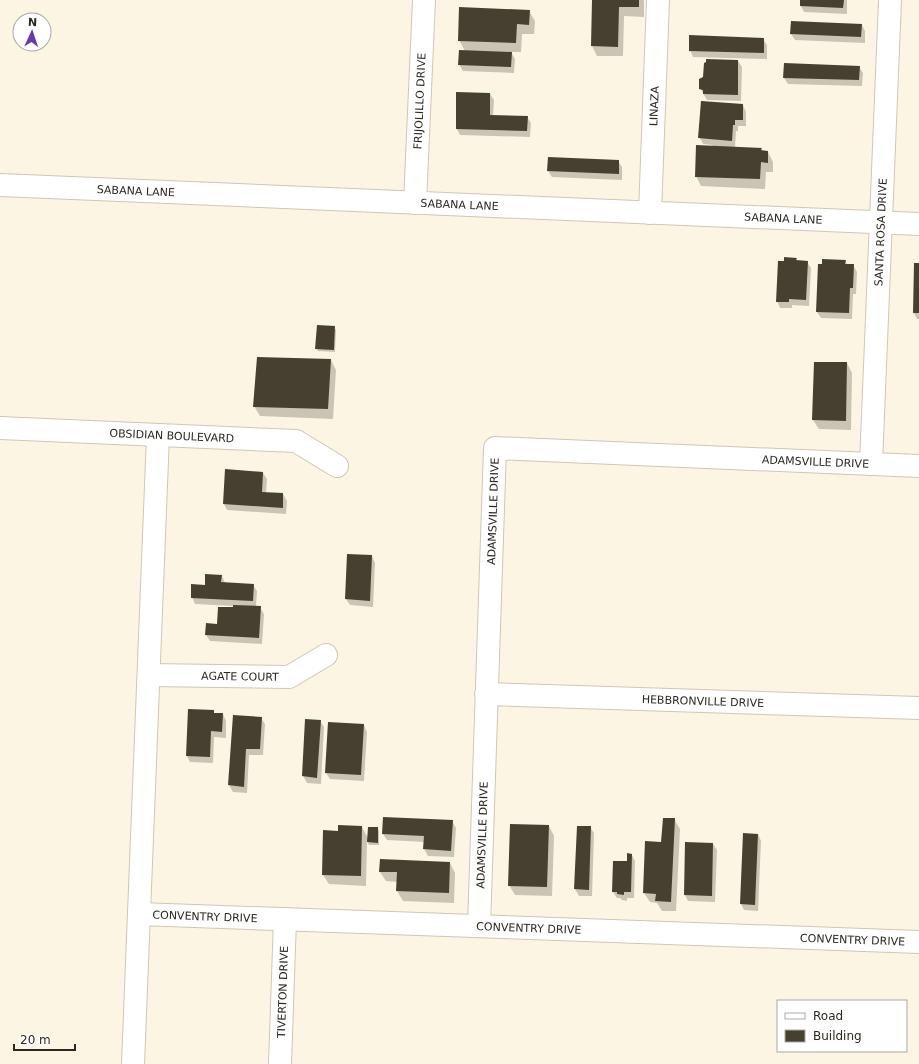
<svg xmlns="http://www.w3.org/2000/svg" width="919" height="1064" font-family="'DejaVu Sans',sans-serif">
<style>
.shadow{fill:#0003}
.building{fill:#464031}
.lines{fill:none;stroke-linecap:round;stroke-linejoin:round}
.minor-casing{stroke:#cfc7b6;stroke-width:24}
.minor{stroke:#fff;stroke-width:22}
.labels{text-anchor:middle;stroke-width:4;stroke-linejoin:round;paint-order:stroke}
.street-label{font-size:11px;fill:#2a2821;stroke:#fff}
</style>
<rect width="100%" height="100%" fill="#fdf5e3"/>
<path class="shadow" d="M593,0H644V17L624,16L623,56H597L592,46Z
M801,0H847V14L804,12L801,6Z
M529,11L535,21L534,34H522L521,52H511L515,59L514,73L463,71L459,64L465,51L459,40Z
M792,22L862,25L865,31V43L795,40L791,34Z
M763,39L767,45V59L693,57L690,50Z
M738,61L742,67L741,101L707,100L700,88Z
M859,67L863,73L862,86L788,84L784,78Z
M457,93L490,94L494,100L493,116L527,117L531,123L530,137L460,135L457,129Z
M743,105L746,112V126H738V131H736L735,148L761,149L762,152H768L773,162V172H766L765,189L701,186L696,176L713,145L703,144L700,138Z
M549,159L618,161L622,167V180L552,177L548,171Z
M796,259L797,261L807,262L811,268L809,306L792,305V308H780L777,301L785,262Z
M845,261L848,265H853L857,272L856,294H853L852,319L821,318L817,312Z
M919,264V319H917L914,313Z
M334,327L336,330L335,352L318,351L316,348Z
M331,360L336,370L333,419L260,416L254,406Z
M847,363L852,373L851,430L819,429L813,420Z
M226,470L263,473L267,479L266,493L283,494L287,501L286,514L227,510L224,504Z
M372,556L375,563L373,607L350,605L346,599Z
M222,576L225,583L253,585L257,591L256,607H260L264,614L262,644L210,641L206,635L233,608L234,606L195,604L192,597L206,586Z
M215,714H223L226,721V738L214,737L213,763L190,762L187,756Z
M234,716L261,718L265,724L263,755H249L247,793L233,792L229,785Z
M306,720L320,721L324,727L321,784L307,783L303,776Z
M364,725L367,732L364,781L330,779L326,773Z
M674,819L680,829L676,911H662L657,903L650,902L644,893L662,843Z
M452,821L456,828L454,857L428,856L424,849L425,842L387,840L383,834Z
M549,826L554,836L552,896L515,895L509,885Z
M362,827L368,838L378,828L379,831V845H369L367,841L366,886L329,884L323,875L339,832Z
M578,827H590L594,833L592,896H579L575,889Z
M758,834L761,841L758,911L744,910L741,904Z
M713,844L717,850L715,902L688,901L685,895Z
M632,855L635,861L634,898H627V901L622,900L620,898H617L613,892Z
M450,863L455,873L454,903L403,901L397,891L398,882L386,881L380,872Z"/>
<path class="building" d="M592,0H639V7H619L618,47L591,46Z
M800,0H844L843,8L800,6Z
M459,7L530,10L529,25L517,24L516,43L458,41Z
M791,21L862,24L861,37L790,34Z
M689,35L764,38V53L689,51Z
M459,50L512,52L511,67L458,65Z
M706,59L738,60V95L703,94V90L699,89V79L703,77L704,63L706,62Z
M784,63L860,66L859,80L783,78Z
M456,92L490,93V115L528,116L527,131L456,129Z
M701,101L743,104V120H735V125H733L732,141L698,138Z
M696,145L762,148L761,150L768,151V163L761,162L760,179L695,177Z
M548,157L619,160V174L547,171Z
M784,257L797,258L796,260L808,261L806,300L789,299V302H776L778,261H784Z
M822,259L846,260L845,264H854L853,288H850L849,313L816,312L818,264H822Z
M914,263H919V313H913Z
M317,325L335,326L334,350L315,349Z
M257,357L331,359L328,409L253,407Z
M814,362H847L846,421L812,420Z
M225,469L263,472L262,492L283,493V508L223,504Z
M347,554L372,555L370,601L345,599Z
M205,574L222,575L221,582L254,584L253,601L191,598V584L205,585Z
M233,605L261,606L259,638L205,635L206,623L217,624L218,607H233Z
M188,709L214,710V713H223L222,732L211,731L210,757L186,756Z
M233,715L262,717L260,749H246L244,787L228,785Z
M305,719L321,720L317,778L302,776Z
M328,722L364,724L361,775L325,773Z
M383,817L453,820L451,851L423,849L424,836L382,834Z
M663,818H675L671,902L655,901L656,894L643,893L645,841L661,842Z
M510,824L549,825L547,887L508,886Z
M338,825L362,826L361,876L322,875L323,830L338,831Z
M577,826H591L589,890L574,889Z
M368,827H378V843L367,842Z
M743,833L758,834L755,905L740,904Z
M685,842L713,843L712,896L684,895Z
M627,853L632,854L631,892H624V895L617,894V892H612L613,861H627Z
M380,859L450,862L449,893L396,891L397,872H379Z"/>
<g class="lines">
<defs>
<g id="minor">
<path id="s1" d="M0,185L919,224"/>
<path id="s2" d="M415,203L424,0"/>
<path id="s3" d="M650,213L658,0"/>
<path id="s4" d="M0,428L296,441L337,466"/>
<path id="s5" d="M871,464L890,0"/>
<path id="s6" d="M149,675L289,677L326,655"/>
<path id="s7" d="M486,694L919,708"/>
<path id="s8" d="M139,914L919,942"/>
<path id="s9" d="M479,926L495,448L919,466"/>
<path d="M133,1064L158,435"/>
<path id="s10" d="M280,1064L285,919"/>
</g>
</defs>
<use href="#minor" class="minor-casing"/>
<use href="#minor" class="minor"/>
</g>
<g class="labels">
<g class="street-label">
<text dy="4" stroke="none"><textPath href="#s2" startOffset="102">FRIJOLILLO DRIVE</textPath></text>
<text dy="4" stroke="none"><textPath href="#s3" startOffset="107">LINAZA</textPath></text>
<text dy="4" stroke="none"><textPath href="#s1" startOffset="136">SABANA LANE</textPath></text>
<text dy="4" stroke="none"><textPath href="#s1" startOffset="460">SABANA LANE</textPath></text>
<text dy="4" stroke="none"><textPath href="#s1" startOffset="784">SABANA LANE</textPath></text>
<text dy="4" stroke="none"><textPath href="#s5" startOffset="232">SANTA ROSA DRIVE</textPath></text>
<text dy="4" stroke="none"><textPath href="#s4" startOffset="172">OBSIDIAN BOULEVARD</textPath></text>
<text dy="4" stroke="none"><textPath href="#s9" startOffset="799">ADAMSVILLE DRIVE</textPath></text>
<text dy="4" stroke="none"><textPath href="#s9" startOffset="415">ADAMSVILLE DRIVE</textPath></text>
<text dy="4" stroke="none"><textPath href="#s6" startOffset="91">AGATE COURT</textPath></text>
<text dy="4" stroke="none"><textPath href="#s7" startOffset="217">HEBBRONVILLE DRIVE</textPath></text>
<text dy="4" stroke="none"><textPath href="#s9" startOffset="91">ADAMSVILLE DRIVE</textPath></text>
<text dy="4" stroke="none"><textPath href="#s8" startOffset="66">CONVENTRY DRIVE</textPath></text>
<text dy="4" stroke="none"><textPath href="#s8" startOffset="390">CONVENTRY DRIVE</textPath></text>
<text dy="4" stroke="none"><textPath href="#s8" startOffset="714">CONVENTRY DRIVE</textPath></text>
<text dy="4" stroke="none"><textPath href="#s10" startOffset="72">TIVERTON DRIVE</textPath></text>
</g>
</g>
<rect x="777" y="1000" width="130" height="52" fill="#ffffff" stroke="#aaa9a6"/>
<rect x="785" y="1013" width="20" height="6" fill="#ffffff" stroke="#aaa9a6"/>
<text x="813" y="1020" font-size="12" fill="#2a2821">Road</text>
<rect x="785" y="1030" width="20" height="12" fill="#464031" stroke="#aaa9a6"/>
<text x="813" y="1040" font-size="12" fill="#2a2821">Building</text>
<g transform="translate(32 32) rotate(3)"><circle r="19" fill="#ffffff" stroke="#aaa9a6"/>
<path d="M0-3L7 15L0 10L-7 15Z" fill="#6939b0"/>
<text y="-6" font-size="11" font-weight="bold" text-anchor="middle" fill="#2a2821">N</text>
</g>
<path d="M14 1044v6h61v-6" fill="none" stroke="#2a2821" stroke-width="2"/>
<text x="20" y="1044" font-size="12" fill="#2a2821" stroke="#ffffff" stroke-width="3" paint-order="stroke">20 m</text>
</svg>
